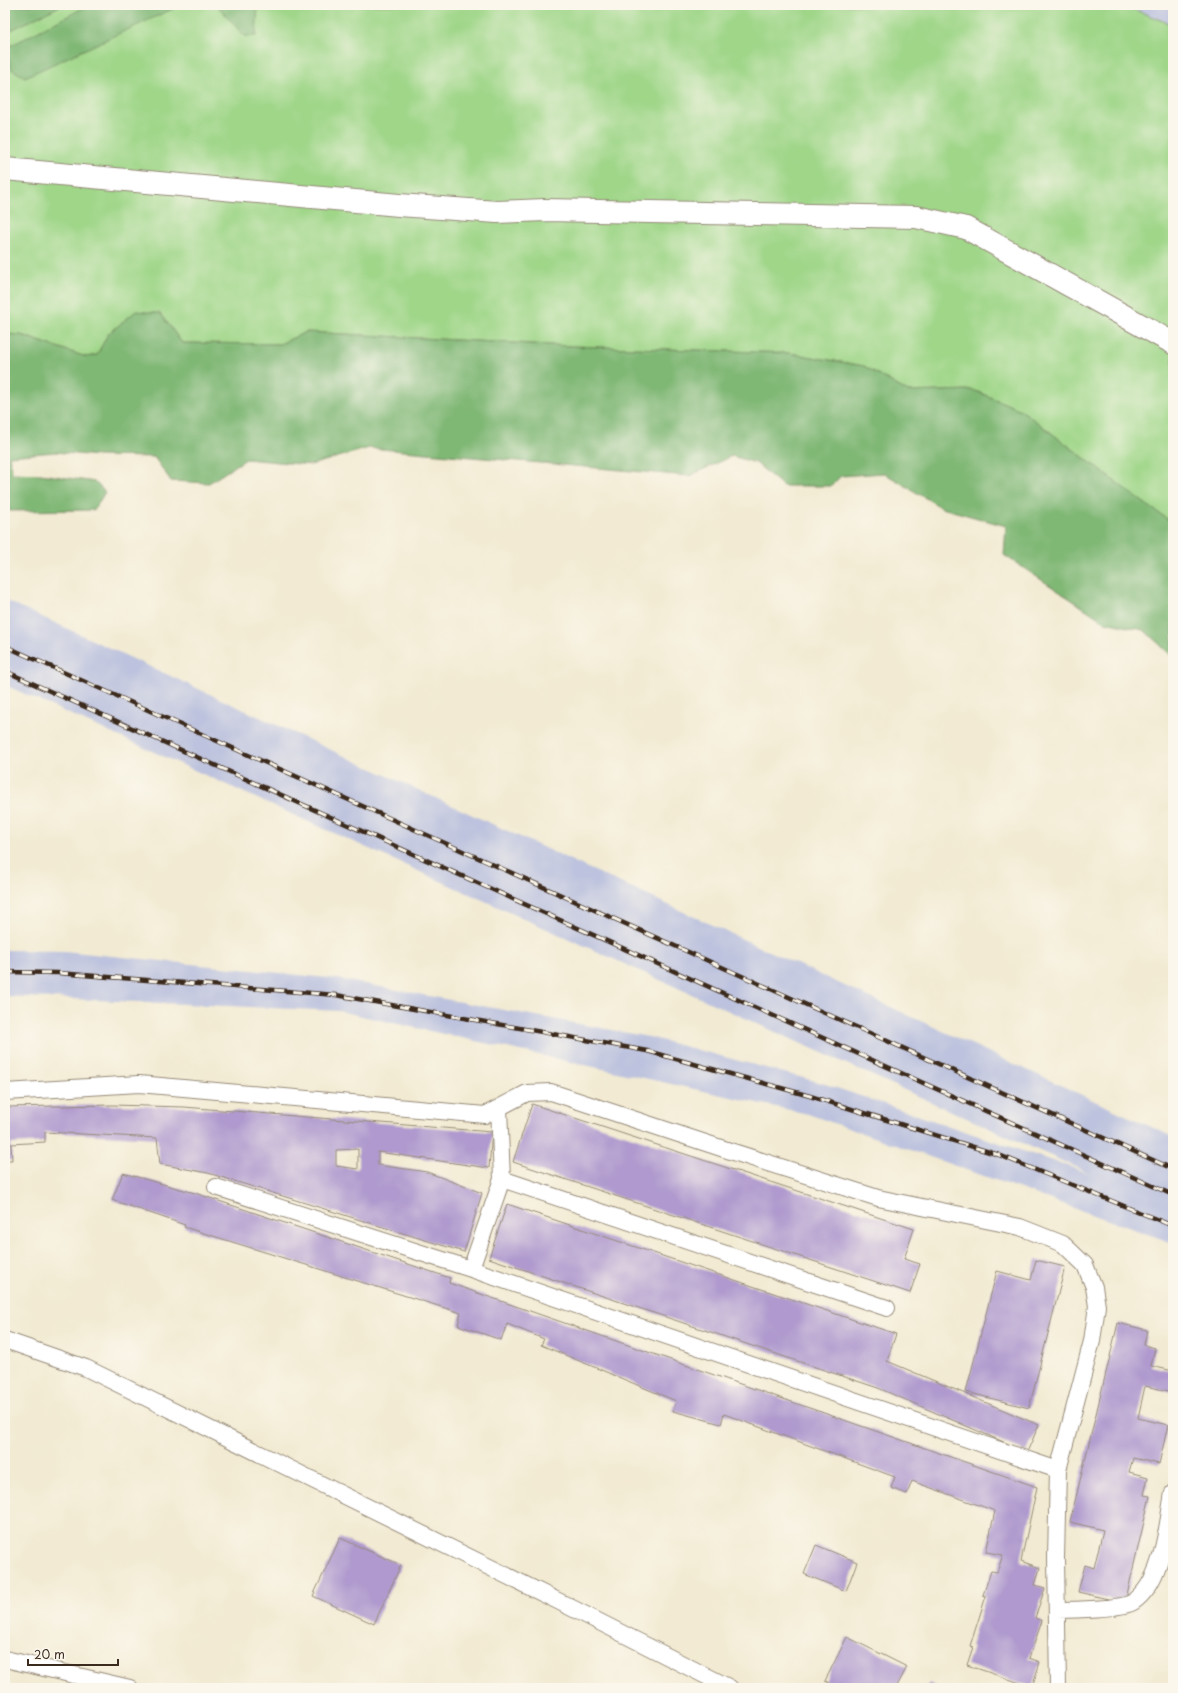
<svg xmlns="http://www.w3.org/2000/svg" width="1178" height="1693" font-family="'Playpen Sans',sans-serif">
<style>
.industrial{fill:#bdc3de}
.green{fill:#9fd688;stroke:#6d8053}
.forest{fill:#7fb774;stroke:#5d7049}
.building{fill:#af99ce;fill-rule:evenodd}
.lines{fill:none;stroke-linecap:round;stroke-linejoin:round}
.lane-casing{stroke:#968a78;stroke-width:18}
.street-casing{stroke:#968a78;stroke-width:24}
.lane{stroke:#fff;stroke-width:16}
.street{stroke:#fff;stroke-width:22}
.rail-casing{stroke:#3b2a1e;stroke-width:4.5}
.rail{stroke:#fbf7ec;stroke-width:3;stroke-dasharray:9;stroke-linecap:butt}
</style>
<rect width="100%" height="100%" fill="#fbf7ec"/>
<filter id="ink" filterUnits="userSpaceOnUse"><feTurbulence type="fractalNoise" baseFrequency=".025" numOctaves="2"/><feDisplacementMap in="SourceGraphic" scale="8" xChannelSelector="R" yChannelSelector="G"/><feConvolveMatrix kernelMatrix="1 2 1 2 8 2 1 2 1" color-interpolation-filters="sRGB"/></filter>
<filter id="wash" filterUnits="userSpaceOnUse"><feTurbulence type="fractalNoise" baseFrequency=".012" numOctaves="4" result="noise"/><feDisplacementMap in="SourceGraphic" scale="16" xChannelSelector="R" yChannelSelector="G"/><feGaussianBlur stdDeviation="0.9" result="paint"/><feColorMatrix in="noise" values="0 0 0 0 0 0 0 0 0 0 0 0 0 0 0 0 0 1.4 0 .05"/><feComposite in="paint" operator="in"/></filter>
<g filter="url(#wash)">
<rect width="100%" height="100%" fill="#f2ead2"/>
<path class="industrial" d="M1123,5H1173V25Z
M5,600L1173,1137V1243L808,1114L339,1011L5,996V950L64,951L338,979L649,1037L822,1083L1091,1174L5,685Z"/>
<path class="green" d="M5,5H1123L1173,25V523L1137,498L1021,410L973,390L908,392L864,366L789,353L570,346L306,332L280,344L182,343L160,313L108,334L97,355L86,357L21,335L5,334Z"/>
<path class="forest" d="M5,5H62L5,33Z
M89,5H181L25,77L11,69L6,48Z
M217,5H258L256,36H244Z
M136,311L160,313L182,343L280,344L306,332L570,346L789,353L864,366L908,392L973,390L1021,410L1137,498L1173,523V657L1144,630L1105,622L1004,555L1006,526L942,508L884,473L841,476L831,486H783L756,463L732,456L689,476L369,448L311,465L246,459L209,483L171,481L154,457L98,456L55,452L9,456L12,473L41,474L95,482L105,492L94,510L5,511V334L21,335L86,357L97,355L108,334Z"/>
<g id="blocks">
<path class="building" d="M532,1104L914,1229L904,1259L920,1264L910,1293L513,1162Z
M112,1105L184,1107L492,1132L489,1168L378,1152V1165L427,1172L482,1193L464,1252L208,1173L160,1164L157,1138L45,1132V1142L11,1144L12,1160H5V1107ZM358,1149V1169L336,1166V1150Z
M123,1173L195,1193L450,1278L449,1283L1037,1487L1021,1561L1040,1568L1035,1585L1045,1588L1035,1618L1042,1621L1029,1658L1040,1662L1032,1687L967,1665L973,1647L970,1646L986,1596L983,1595L991,1571L997,1572L1003,1555L986,1552L995,1511L912,1481L907,1494L891,1488L895,1477L724,1414L721,1424L673,1411L676,1401L541,1345L544,1339L507,1324L501,1340L458,1325L461,1313L184,1227L185,1225L112,1200Z
M507,1204L896,1334L887,1361L1039,1425L1027,1452L878,1388L489,1258Z
M1036,1260L1065,1267L1029,1408L966,1392L997,1271L1031,1280Z
M1118,1323L1147,1330L1144,1345L1155,1348L1151,1366L1173,1371V1392L1145,1386L1138,1418L1168,1425L1159,1464L1133,1458L1129,1472L1148,1477L1144,1495L1150,1496L1125,1603L1078,1592L1085,1565L1094,1568L1103,1530L1070,1522Z
M340,1538L401,1565L374,1624L313,1596Z
M816,1545L857,1562L846,1591L804,1574Z
M847,1637L907,1667L896,1688H840L825,1681Z
M929,1683L938,1688H926Z"/>
</g>
</g>
<g filter="url(#ink)">
<use href="#blocks" fill-opacity="0" stroke="#968a78" stroke-width="1"/>
<g class="lines">
<defs>
<path id="lane" d="M5,1092L139,1084L485,1115L527,1093L551,1092L724,1149L878,1198L1020,1227L1063,1244L1085,1265L1094,1287L1097,1306L1092,1341L1058,1470L1056,1558L1058,1688
M502,1179L887,1308
M216,1187L471,1269L1058,1470
M471,1269L502,1179L499,1108
M5,1340L86,1368L560,1602L730,1688
M1057,1610C1071,1610 1123,1609 1133,1602C1163,1582 1167,1526 1173,1493
M5,1659L130,1688"/>
<path id="street" d="M5,169L399,205L497,212L545,210L916,217L966,228L1173,343"/>
</defs>
<use href="#lane" class="lane-casing"/>
<use href="#street" class="street-casing"/>
<use href="#lane" class="lane"/>
<use href="#street" class="street"/>
<defs>
<path id="rail" d="M5,646L1173,1169
M5,671L1173,1195
M5,972L58,973L336,995L647,1051L810,1096L999,1155L1173,1226"/>
</defs>
<use href="#rail" class="rail-casing"/>
<use href="#rail" class="rail"/>
</g>
</g>
<rect width="1178" height="1693" fill="none" stroke="#fbf7ec" stroke-width="20"/>
<path d="M28 1659v6h90v-6" fill="none" stroke="#3b2a1e" stroke-width="2"/>
<text x="34" y="1659" font-size="12" fill="#3b2a1e" stroke="#fbf7ec" stroke-width="3" paint-order="stroke">20 m</text>
</svg>
